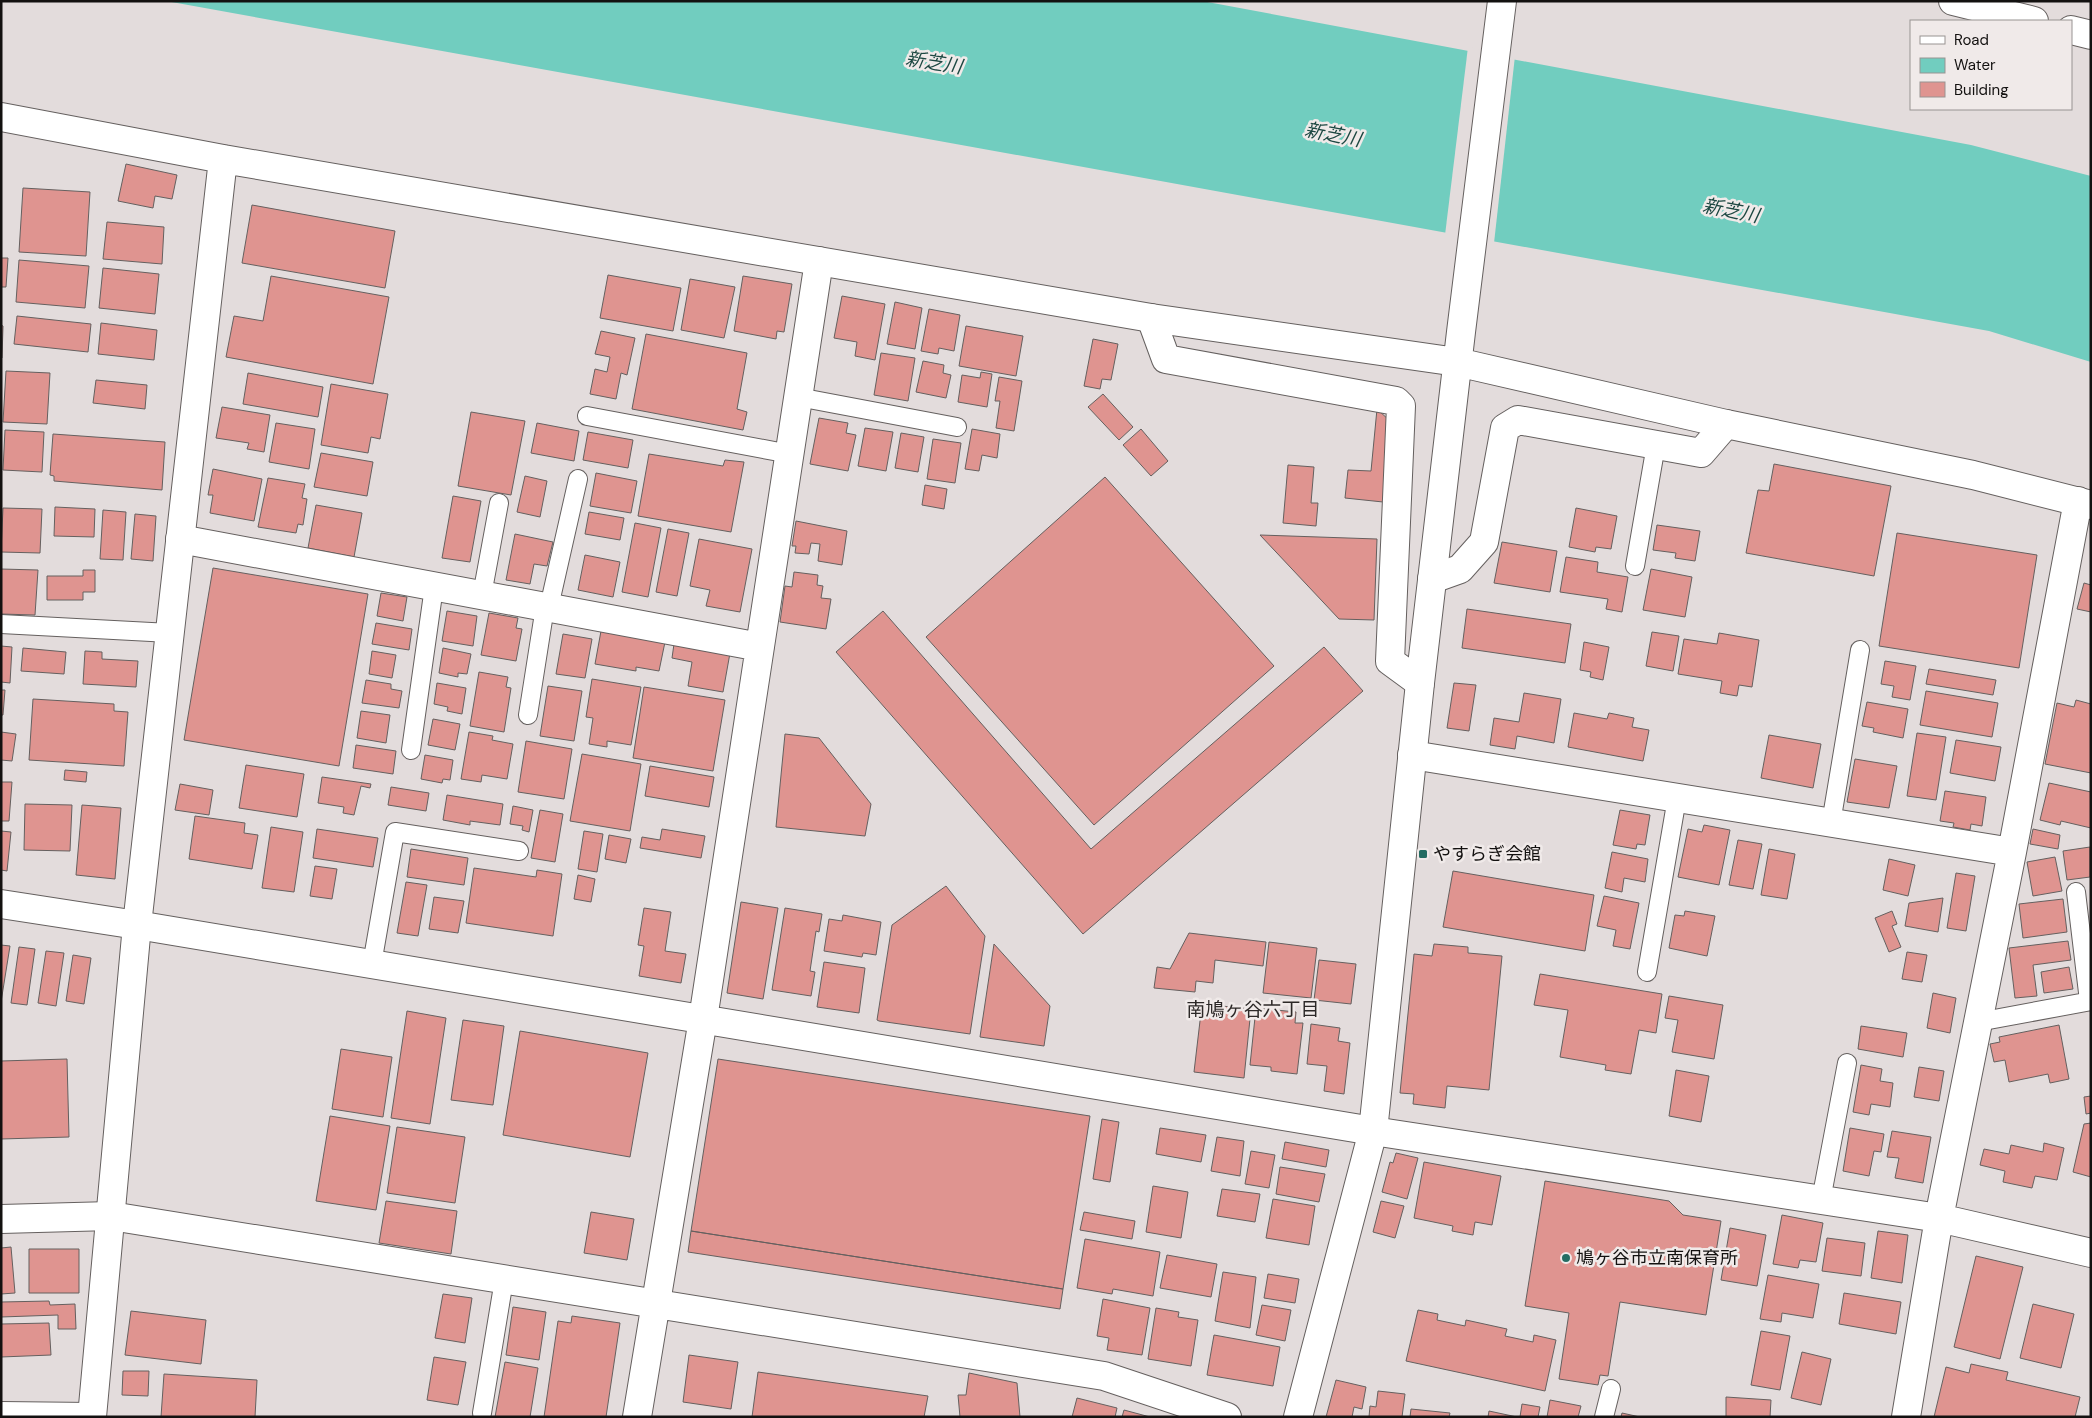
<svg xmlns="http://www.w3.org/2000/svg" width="2092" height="1418" font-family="'DM Sans','Noto Sans JP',sans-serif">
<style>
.water{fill:#71cdbf}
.pier{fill:#e3dcdc}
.building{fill:#df9490;stroke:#65605f}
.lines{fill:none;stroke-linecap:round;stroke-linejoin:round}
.lane-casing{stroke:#65605f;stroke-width:20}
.street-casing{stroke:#65605f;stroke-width:30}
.secondary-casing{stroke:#65605f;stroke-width:30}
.lane{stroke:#fff;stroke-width:18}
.street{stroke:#fff;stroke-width:28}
.secondary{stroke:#fff;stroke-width:28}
.poi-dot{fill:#246d63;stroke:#f0eae9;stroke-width:2}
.labels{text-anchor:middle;stroke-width:5;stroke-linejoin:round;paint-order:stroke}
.poi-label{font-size:18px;fill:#131110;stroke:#f0eae9;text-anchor:start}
.water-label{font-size:19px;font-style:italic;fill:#1d4842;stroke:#f0eae9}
.neighbourhood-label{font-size:19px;fill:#2c2827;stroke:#f0eae9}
</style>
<rect width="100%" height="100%" fill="#e3dcdc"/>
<path class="water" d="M166,1H1202L1971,145L2091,176V362L1989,331Z"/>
<path class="pier" d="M1468,47L1515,56L1494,243L1445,235Z"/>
<path class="building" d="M126,164L177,175L172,199L155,196L153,208L118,201Z
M23,188L90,192L86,256L19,252Z
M252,205L395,231L385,288L242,263Z
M107,222L164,227L162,264L103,259Z
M1,258H8L6,287H1Z
M19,260L89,266L85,308L16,302Z
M103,268L159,274L155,314L99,308Z
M608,275L681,288L673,331L600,318Z
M271,276L389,297L373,384L226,357L234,316L263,321Z
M743,276L792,284L784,332L777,331L776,339L734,331Z
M690,279L735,287L724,338L681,330Z
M842,296L885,304L875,360L855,356L857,342L834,338Z
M895,302L922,308L915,349L887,344Z
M929,309L960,315L954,351L939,348L938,354L921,351Z
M17,316L91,324L88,352L14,344Z
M101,323L157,330L154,360L98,354Z
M1,325L3,326L2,358H1Z
M966,326L1023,336L1016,376L959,366Z
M601,331L635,338L627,375L621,373L616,399L590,394L595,369L607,372L610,357L595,354Z
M646,334L747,353L737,409L747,412L743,430L632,409Z
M1093,339L1118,344L1111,380L1102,379L1100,389L1084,386Z
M881,353L915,358L908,401L874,395Z
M923,361L944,365L943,373L951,375L946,398L916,392Z
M6,371L50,373L47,424L3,422Z
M981,372L992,374L987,407L958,402L962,375L980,378Z
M248,373L323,387L318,417L243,404Z
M999,377L1022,381L1014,431L996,428L1000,401H995Z
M96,380L147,385L145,409L93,403Z
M331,384L388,394L380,439L371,437L368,453L321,445Z
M1103,394L1133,427L1119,440L1088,407Z
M222,407L270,415L264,452L247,449L249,443L216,438Z
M1377,409L1390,421L1383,502L1345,498L1348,470L1371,471Z
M471,412L525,421L511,495L458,486Z
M819,418L848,423L846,433L856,435L848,471L810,464Z
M276,423L315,429L309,469L269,462Z
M537,423L579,431L574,461L531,453Z
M865,428L893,432L886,471L858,466Z
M972,429L1000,434L997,458L982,455L979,471L965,469Z
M1141,429L1168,461L1151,476L1123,445Z
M5,430L44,432L42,472L3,470Z
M588,432L633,440L628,468L583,460Z
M901,433L924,437L918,472L895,468Z
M53,434L165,442L162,490L54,481V476L50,475Z
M933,439L961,443L955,483L927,479Z
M321,453L373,462L367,496L314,487Z
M649,454L723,466L725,460L744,462L731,532L638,516Z
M1774,464L1891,486L1874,576L1746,553L1758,490L1769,491Z
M1288,465L1314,467L1311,503H1318L1316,526L1283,523Z
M213,469L262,479L254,521L210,513L213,495H208Z
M596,473L637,481L631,513L590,506Z
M525,476L547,481L540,517L517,512Z
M1105,477L1274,666L1094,825L926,637Z
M268,478L305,484L302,498L307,499L303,525L298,524L296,533L258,527Z
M925,485L947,489L944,509L922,505Z
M453,496L481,501L470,562L442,558Z
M316,505L362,513L354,557L308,548Z
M55,507L95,509L94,537L54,536Z
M3,508L42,509L40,553L1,552Z
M1576,508L1617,516L1611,549L1596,547L1595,552L1569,547Z
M103,510L126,512L123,560L100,559Z
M589,512L624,518L620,540L585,534Z
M135,514L156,516L153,561L131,559Z
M796,521L847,531L842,565L818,561L820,544L811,543L809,554L795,553L796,546H792Z
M635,523L661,528L648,597L622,592Z
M1657,525L1700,531L1695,561L1675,558L1676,553L1653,550Z
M668,529L689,533L677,596L656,592Z
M1897,533L2037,555L2019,668L1879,646Z
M515,534L553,542L547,566L534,564L530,584L506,580Z
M1260,535L1377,539L1374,620L1339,619Z
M699,539L752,549L740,612L706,606L710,590L690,586Z
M1502,542L1557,551L1550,592L1494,583Z
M585,555L620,562L613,597L578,590Z
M1566,557L1598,562L1597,572L1628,577L1622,612L1606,609L1608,599L1560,592Z
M213,568L368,594L339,766L184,740Z
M1,569L38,570L35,615L1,614Z
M1651,569L1692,577L1685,617L1643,610Z
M83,570H95V592H83V600H47V576H83Z
M794,572L818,575L817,585L823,586L821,598L831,599L826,629L780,622L785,586L792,587Z
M2084,583L2091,585V612L2077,609Z
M381,593L407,597L403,621L377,616Z
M1467,609L1571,624L1565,663L1462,648Z
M447,611L477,616L473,646L442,641Z
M883,611L1091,849L1324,647L1363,691L1083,934L836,652Z
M489,613L518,618L516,628L522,629L516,661L481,655Z
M376,623L412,629L409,650L372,644Z
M601,631L665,642L659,671L636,667V671L595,664Z
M1652,632L1679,636L1673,671L1646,666Z
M1719,633L1759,640L1752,687L1739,685L1737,696L1720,693L1722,681L1678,674L1684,639L1717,644Z
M563,634L592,639L585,678L556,674Z
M1584,642L1609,647L1603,680L1590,677L1591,672L1580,670Z
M674,644L730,653L723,692L688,686L692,662L672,658Z
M1,646L12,647L10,683L1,682Z
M23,648L66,652L64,674L21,671Z
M443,648L471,654L467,674L458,673V677L439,673Z
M85,651L102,652V659L138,661L136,687L83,684Z
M372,651L396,655L392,678L369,674Z
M1885,661L1916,666L1910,700L1892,697L1894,686L1881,684Z
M1929,669L1996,680L1993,695L1926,684Z
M479,672L508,677L506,687L511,688L504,732L470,726Z
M592,679L641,687L631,745L607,741V747L589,744L593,718L586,717Z
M366,680L391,684V689L402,691L399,708L362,703Z
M437,683L466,688L462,714L447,711L448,707L434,704Z
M1454,683L1476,685L1469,731L1447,728Z
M548,686L582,691L574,741L540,736Z
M644,687L725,700L713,771L633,758Z
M1,690H5L3,715H1Z
M1926,691L1998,703L1992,737L1920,725Z
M1524,693L1561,699L1554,743L1517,736L1515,749L1490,745L1494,718L1519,722Z
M33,699L114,704V711L128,712L124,766L29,760Z
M2076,700L2091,704V773L2045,764L2057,703L2074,707Z
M1867,702L1908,709L1903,738L1873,732L1874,728L1862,726Z
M361,711L390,715L386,743L357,738Z
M1574,713L1607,719L1609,713L1634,718L1632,727L1649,730L1643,761L1568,747Z
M433,719L460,724L455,750L428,745Z
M1,732L16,734L12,761L1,760Z
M469,732L493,736L492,740L513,744L507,779L482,775L481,782L461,779Z
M1917,733L1946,737L1936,800L1907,796Z
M785,734L819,738L871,804L865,836L776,827Z
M1769,735L1821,744L1813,788L1761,778Z
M1956,740L2001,747L1995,781L1950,773Z
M526,741L572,749L564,799L518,792Z
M356,745L396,751L393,774L353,768Z
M582,754L641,764L630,831L570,821Z
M425,755L453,760L450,780L443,779L442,783L421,779Z
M1855,759L1897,766L1889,808L1847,802Z
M246,765L304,774L297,817L239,808Z
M650,766L714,777L709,807L645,796Z
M65,770L87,772L86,782L64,780Z
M322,777L371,784L370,788L361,786L354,815L343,813L344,807L318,803Z
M1,782H12L9,821H1Z
M2049,783L2091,792V828L2061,821L2060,825L2040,820Z
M180,784L213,790L209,815L175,810Z
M391,787L429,793L426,811L388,805Z
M1945,791L1986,797L1982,826L1971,824L1970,830L1953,827L1954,823L1940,821Z
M447,795L503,804L500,825L470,821V825L443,820Z
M25,804L72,805L70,851L24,850Z
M82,805L121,808L115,879L76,875Z
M513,806L533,810L529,832L522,830L523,826L510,824Z
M540,810L563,814L555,862L531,858Z
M1620,810L1650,815L1645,845L1637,844L1636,849L1613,845Z
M195,816L245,823L244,833L258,835L252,869L189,859Z
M1704,825L1730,830L1719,885L1678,877L1688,829L1702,832Z
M271,827L303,832L294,892L262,888Z
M317,829L378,838L373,867L313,858Z
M662,829L705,836L701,858L640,848L642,837L660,840Z
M2033,829L2060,835L2058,849L2030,844Z
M1,831L11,832L7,871L1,870Z
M584,831L603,834L597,872L578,869Z
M609,835L631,839L626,863L605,859Z
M1738,840L1762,844L1753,889L1729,885Z
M2090,847V877L2067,880L2063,851Z
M411,849L468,858L464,885L407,877Z
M1769,849L1795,854L1787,899L1761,895Z
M1612,852L1648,859L1645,882L1624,878L1622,892L1605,888Z
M2055,857L2062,891L2033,896L2027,862Z
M1889,859L1915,865L1908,896L1883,890Z
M315,866L337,869L332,899L310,896Z
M474,868L536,877L537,870L562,874L553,936L466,923Z
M1453,871L1594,895L1585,951L1443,927Z
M1956,873L1975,876L1966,931L1947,928Z
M578,875L595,879L591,902L574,899Z
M406,882L427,885L418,936L397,933Z
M946,886L985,936L970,1034L879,1021L877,1020L892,925Z
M1604,896L1639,903L1630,949L1613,946L1616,930L1597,926Z
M434,897L464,901L458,933L429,929Z
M1943,898L1938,932L1905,926L1909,903Z
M2063,899L2067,932L2023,938L2019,904Z
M741,902L778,908L763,999L727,993Z
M644,908L671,912L665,951L686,954L681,983L639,976L644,946L638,945Z
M785,908L822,914L819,932L816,931L810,971L815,972L811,996L772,990Z
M1685,911L1715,916L1707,956L1669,948L1675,915L1684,916Z
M1892,911L1897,924L1892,926L1901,947L1889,952L1875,918Z
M843,915L881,922L876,955L863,953L862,957L824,951L829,919L842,921Z
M1189,933L1266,942L1263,966L1215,960L1213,983L1196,981L1195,992L1154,988L1157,967L1170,969Z
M2068,941L2071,960L2033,965L2037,996L2015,998L2009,948Z
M1269,942L1317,948L1311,998L1263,993Z
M994,944L1050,1006L1044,1046L980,1037Z
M1434,944L1468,947V953L1502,956L1489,1090L1447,1086L1445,1108L1413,1104L1414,1094L1400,1093L1414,954L1432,956Z
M1,945L10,946L1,1002Z
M19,947L35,949L27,1005L11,1003Z
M46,951L64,953L56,1006L38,1003Z
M1907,952L1927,955L1922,982L1902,979Z
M73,955L91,958L84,1004L66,1001Z
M1319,960L1356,964L1351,1004L1314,1000Z
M824,962L865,968L859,1013L817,1007Z
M2069,967L2073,989L2044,993L2041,972Z
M1540,974L1662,994L1656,1033L1639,1030L1631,1074L1605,1070L1606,1065L1560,1057L1568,1010L1534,1005Z
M1933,993L1956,998L1950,1033L1927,1028Z
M1669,996L1723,1005L1714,1059L1672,1052L1678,1020L1665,1018Z
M1202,1004L1251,1009L1244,1078L1194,1072Z
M1256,1008L1296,1012L1295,1023H1303L1297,1074L1271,1071V1067L1250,1065Z
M407,1011L446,1018L430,1124L391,1118Z
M463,1020L504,1026L493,1105L451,1100Z
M1311,1024L1340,1028L1338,1041L1350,1043L1344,1094L1324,1091L1327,1066L1307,1064Z
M2059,1025L2069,1079L2050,1083L2048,1074L2009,1082L2005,1060L1994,1062L1990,1044L2000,1042L1999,1037Z
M1861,1026L1907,1033L1903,1057L1858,1049Z
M520,1031L648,1053L630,1157L503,1135Z
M341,1049L392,1057L383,1117L332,1109Z
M67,1059L69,1137L1,1139V1061Z
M718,1059L1090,1116L1063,1289L691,1231Z
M1861,1065L1882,1069L1880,1081L1893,1083L1890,1107L1871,1104L1869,1115L1853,1112Z
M1919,1067L1944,1071L1939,1101L1914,1097Z
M1676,1070L1709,1076L1701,1122L1669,1116Z
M2091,1096V1113L2086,1114L2084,1097Z
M330,1116L390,1126L376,1210L316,1201Z
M1102,1119L1119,1122L1110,1182L1093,1179Z
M2091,1123V1177L2073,1172L2084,1124Z
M397,1127L465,1137L455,1203L387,1193Z
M1160,1128L1206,1135L1201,1162L1156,1154Z
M1850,1128L1884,1134L1881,1152L1874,1151L1869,1176L1843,1171Z
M1892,1131L1931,1137L1923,1183L1895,1178L1899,1158L1887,1157Z
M1217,1137L1244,1141L1240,1176L1211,1171Z
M1285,1142L1329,1150L1326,1167L1282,1159Z
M2044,1143L2064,1148L2057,1180L2035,1176L2032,1188L2003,1182L2005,1171L1980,1165L1984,1149L2009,1154L2011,1145L2043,1152Z
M1251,1151L1275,1155L1269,1188L1245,1184Z
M1396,1153L1418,1158L1407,1199L1382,1192L1390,1162L1393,1163Z
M1424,1162L1501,1176L1492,1225L1475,1222L1473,1235L1452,1231L1453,1226L1414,1218Z
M1280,1167L1325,1174L1319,1202L1276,1194Z
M1545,1181L1669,1201L1683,1215L1721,1221L1706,1315L1620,1302L1608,1376L1600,1375L1598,1385L1559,1379L1569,1313L1525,1306Z
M1153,1186L1188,1192L1181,1238L1146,1232Z
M1222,1189L1260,1194L1255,1222L1217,1216Z
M1273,1199L1315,1206L1309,1245L1266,1238Z
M386,1201L457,1211L451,1254L379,1243Z
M1381,1201L1404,1206L1395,1238L1373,1232Z
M591,1212L634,1219L627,1260L584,1253Z
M1084,1212L1135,1221L1132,1239L1080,1230Z
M1782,1215L1823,1223L1816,1262L1800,1260L1798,1268L1773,1264Z
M1730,1228L1766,1235L1757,1286L1721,1280Z
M691,1231L1063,1289L1060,1309L688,1252Z
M1878,1231L1908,1235L1902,1283L1871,1278Z
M1827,1238L1865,1243L1861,1276L1822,1271Z
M1085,1239L1160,1252L1153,1296L1113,1289L1112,1294L1077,1288Z
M11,1247L15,1293L1,1294V1248Z
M29,1249H79V1293H29Z
M1167,1255L1217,1264L1211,1297L1160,1288Z
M1976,1256L2023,1267L2000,1359L1954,1347Z
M1223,1272L1256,1277L1250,1328L1215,1321Z
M1268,1274L1299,1279L1295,1303L1264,1298Z
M1768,1275L1819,1284L1813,1318L1782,1313L1781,1322L1760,1319Z
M1844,1293L1901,1302L1896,1334L1839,1324Z
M443,1294L472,1298L465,1343L435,1338Z
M1103,1299L1150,1308L1142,1355L1107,1350L1109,1338L1097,1336Z
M49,1301L50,1305L75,1304L76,1329H58V1315L1,1317V1302Z
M2033,1304L2074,1314L2061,1368L2020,1358Z
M1262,1305L1291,1310L1285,1341L1256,1335Z
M513,1307L546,1312L539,1360L506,1355Z
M1156,1308L1179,1312L1178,1317L1198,1320L1191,1366L1148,1359Z
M1418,1310L1438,1314L1437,1320L1465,1326L1466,1320L1507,1329L1505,1336L1533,1342L1534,1335L1556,1340L1545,1391L1406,1361Z
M131,1311L206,1320L201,1364L125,1355Z
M572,1316L620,1323L606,1417H544L558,1321L571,1323Z
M49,1323L51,1355L1,1357V1324Z
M1761,1331L1790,1336L1780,1390L1751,1385Z
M1214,1335L1280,1347L1273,1386L1207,1375Z
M1802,1352L1831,1359L1821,1405L1791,1398Z
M689,1355L738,1362L731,1409L683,1402Z
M434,1357L466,1362L458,1405L427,1400Z
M505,1362L538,1368L530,1417H495Z
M1971,1364L2008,1372L2006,1380L2080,1397L2075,1417H1934L1946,1367L1969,1373Z
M123,1371H149L148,1396L122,1395Z
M758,1372L928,1396L924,1417H752Z
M969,1373L1017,1383L1020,1417H960L958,1395H966Z
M164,1374L257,1380L255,1417H161Z
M1336,1380L1366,1387L1362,1409L1354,1407L1352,1417H1326Z
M1378,1391L1405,1394L1402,1417H1369L1370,1406L1376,1407Z
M1726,1397L1771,1400L1770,1417H1726Z
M1077,1398L1117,1408L1115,1417H1072Z
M1550,1400L1581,1406L1578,1417H1547Z
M1522,1404L1540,1407L1538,1417H1520Z
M1411,1409L1450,1413L1449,1417H1410Z
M1124,1410L1150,1417H1122Z
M1489,1411L1517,1417H1488Z
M1622,1413L1640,1417H1621Z"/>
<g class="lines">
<defs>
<path id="lane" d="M798,397L957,427
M587,416L790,454
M1635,566L1656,445
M482,595L499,503
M549,607L578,479
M1,624L170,633
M528,715L545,607
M411,750L434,587
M1831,823L1860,650
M2076,892L2089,1001
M372,964L395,832L519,851
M1647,972L1677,798
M1978,1022L2091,1001
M1821,1200L1847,1063
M1,1411L92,1412
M482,1413L504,1280
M1604,1417L1611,1389"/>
<path id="street" d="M1953,1L2034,21
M2071,30L2091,35
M1151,318L1166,359L1396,401L1401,406L1390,661L1420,683
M180,539L760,647
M1432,579L1460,569L1484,542L1505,428L1518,420L1701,453L1726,424
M1412,755L2012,852
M1,904L137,925L1373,1131L1939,1218L2091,1253
M1,1219L111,1216L1104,1376L1227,1417
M637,1417L703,1019L819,261
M1906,1417L1939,1218L2012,852L2078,501"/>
<path id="secondary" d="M1,117L223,159L1151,318L1457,362L1726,424L1973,475L2091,505
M92,1417L137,925L223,159
M1298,1417L1373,1131L1420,683L1461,332L1502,1"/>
</defs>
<use href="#lane" class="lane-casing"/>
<use href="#street" class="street-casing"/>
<use href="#secondary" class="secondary-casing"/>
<use href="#lane" class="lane"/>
<use href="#street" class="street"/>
<use href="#secondary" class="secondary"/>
</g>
<g class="poi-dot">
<rect x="1418" y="849" width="10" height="10" rx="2.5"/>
<circle cx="1566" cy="1258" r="5"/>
</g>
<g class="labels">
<g class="poi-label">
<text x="1433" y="860">やすらぎ会館</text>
<text x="1576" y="1264">鳩ヶ谷市立南保育所</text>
</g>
<g class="water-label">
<text transform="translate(934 62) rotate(9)" y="7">新芝川</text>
<text transform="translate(1333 134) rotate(11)" y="7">新芝川</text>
<text transform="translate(1731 210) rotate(11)" y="7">新芝川</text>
</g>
<g class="neighbourhood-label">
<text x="1253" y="1016">南鳩ヶ谷六丁目</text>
</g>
</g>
<rect width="2092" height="1418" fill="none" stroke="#131110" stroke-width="5"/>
<rect x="1910" y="20" width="162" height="90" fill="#f0eae9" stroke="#989392"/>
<rect x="1920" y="36" width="25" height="8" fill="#ffffff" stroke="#989392"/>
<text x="1954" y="45" font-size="15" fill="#131110">Road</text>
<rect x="1920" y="58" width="25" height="15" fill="#71cdbf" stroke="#989392"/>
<text x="1954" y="70" font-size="15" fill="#131110">Water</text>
<rect x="1920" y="82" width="25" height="15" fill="#df9490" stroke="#989392"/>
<text x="1954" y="95" font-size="15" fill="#131110">Building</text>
</svg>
